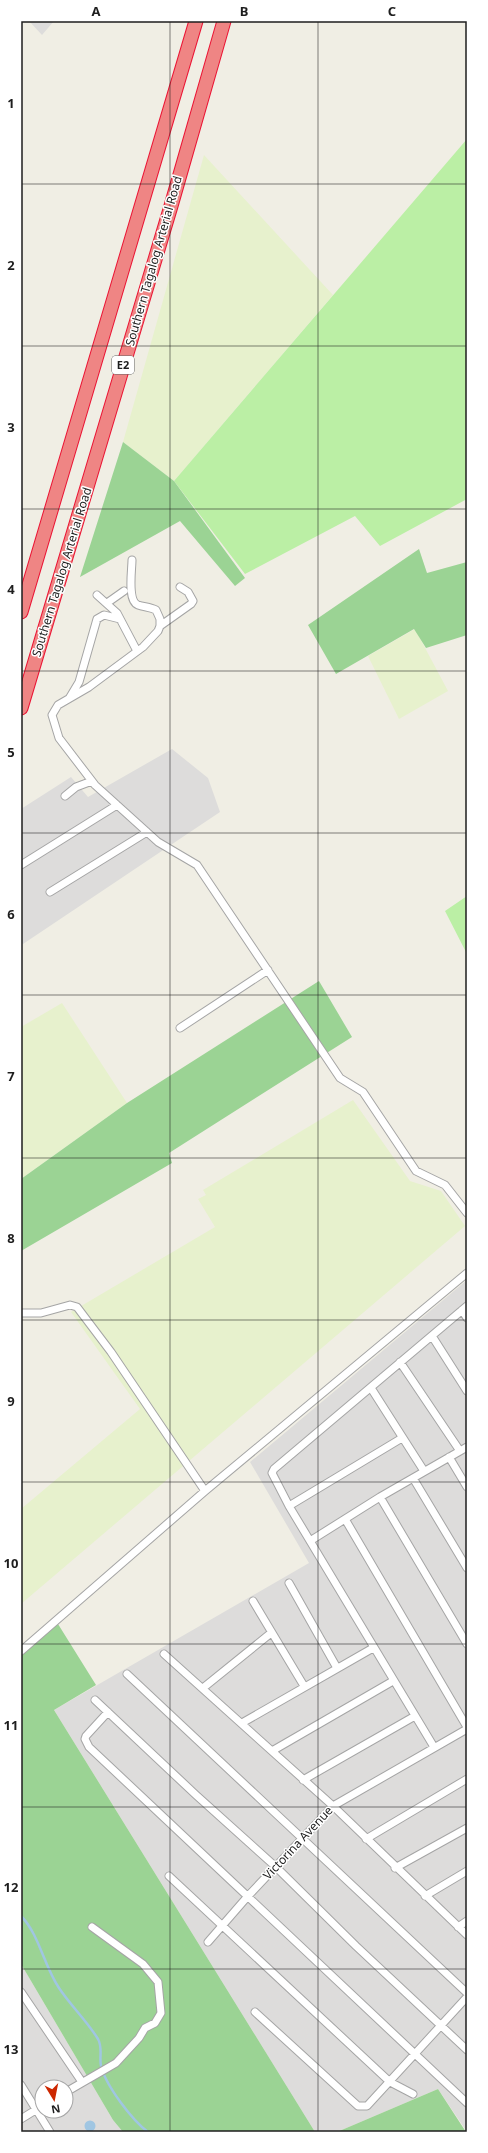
<svg xmlns="http://www.w3.org/2000/svg" width="488" height="2153" font-family="'Noto Sans',sans-serif">
<style>
.residential{fill:#dddcdb;fill-rule:evenodd}
.farmland{fill:#e7f1cd}
.grass{fill:#bbefa5}
.forest{fill:#9bd394}
.water{fill:#a0c6e2}
.lines{fill:none;stroke-linecap:round;stroke-linejoin:round}
.stream{stroke:#a0c6e2;stroke-width:2.5}
.minor-casing{stroke:#a5a5a5;stroke-width:9}
.motorway-casing{stroke:#eb1434;stroke-width:15}
.minor{stroke:#fff;stroke-width:7}
.motorway{stroke:#ef8584;stroke-width:13}
.grid{fill:none;stroke:#1e1e1e;stroke-width:1;stroke-opacity:0.55}
.labels{text-anchor:middle;stroke-width:3;stroke-linejoin:round;paint-order:stroke}
.shield{fill:#fff;stroke:#626262;stroke-width:1}
.shield-label{font-size:11px;font-weight:bold;fill:#1e1e1e}
.street-label{font-size:12px;fill:#1e1e1e;stroke:#fff}
.neatline{fill:none;stroke:#1e1e1e;stroke-width:1.5}
.grid-label{font-size:13px;text-anchor:middle;font-weight:bold;fill:#1e1e1e}
</style>
<rect width="100%" height="100%" fill="#f0eee4"/>
<path class="residential" d="M29,21H54L42,35Z
M172,749L208,778L220,812L23,944L21,942V809L71,777L88,797Z
M467,1280V2132L438,2089L337,2132H315L54,1710L309,1563L250,1462Z
M21,1964L113,2120L123,2132H21ZM42,2087H66V2111H42Z"/>
<path class="farmland" d="M204,155L333,295L174,481L123,442Z
M415,629L448,691L399,719L368,656Z
M62,1003L127,1103L21,1179V1027Z
M353,1100L410,1181L441,1191L465,1226L21,1604V1509L140,1409L71,1312L215,1227L198,1199L206,1195L203,1190Z"/>
<path class="grass" d="M467,139V499L380,546L355,516L245,574L174,481Z
M467,896V954L445,911Z"/>
<path class="forest" d="M123,442L174,481L245,578L235,586L180,521L80,577Z
M419,549L427,573L467,562V635L426,648L414,629L336,674L308,625Z
M319,981L352,1037L169,1153L172,1163L21,1251V1179L127,1103Z
M58,1624L96,1685L54,1710L315,2132H123L113,2120L21,1964V1656Z
M438,2089L466,2132H337Z"/>
<path class="water" d="M84.5 2126a5.5 5.5 0 1 1 11 0a5.5 5.5 0 1 1-11 0Z"/>
<g class="lines">
<path class="stream" d="M21,1916C39,1934 44,1966 59,1988C71,2006 87,2021 98,2039C103,2048 99,2057 101,2066C106,2086 132,2120 148,2132"/>
<defs>
<path id="minor" d="M132,560C132,570 127,601 138,605C144,607 150,607 156,610L160,619V626L158,631L143,647L89,687L58,705L52,715L59,738L95,785L158,842L197,865L340,1078L363,1092L416,1171L445,1185L467,1213
M97,595L117,613L137,651
M107,603L124,591
M160,626L191,604L193,601L188,592L180,587
M70,697L79,682L97,619L104,615L120,619
M65,796L76,787L92,781
M21,865L117,805
M50,892L147,832
M180,1028L268,970
M462,1310L467,1318
M21,1313H41L70,1305L77,1307L111,1352L205,1491
M432,1336L467,1391
M400,1362L460,1451
M371,1388L424,1471
M449,1457L467,1487
M413,1478L467,1568
M380,1497L467,1644
M289,1506L402,1438
M345,1519L467,1727
M310,1541L380,1497L467,1447
M289,1583L337,1668
M253,1601L304,1686
M21,1651L205,1491L467,1273
M164,1654L333,1806L467,1935
M127,1674L467,1993
M203,1688L271,1633
M95,1700L196,1795L276,1867L356,1946L467,2050
M108,1712L86,1736L85,1739L89,1747L467,2103
M242,1723L373,1648
M434,1747L289,1506L272,1473L274,1469L467,1306
M272,1751L393,1681
M303,1780L415,1716
M366,1839L467,1779
M395,1868L467,1828
M169,1876L390,2082L413,2094
M425,1896L467,1871
M458,1927L467,1921
M208,1942L248,1896L333,1806L467,1729
M21,1992L82,2082
M255,2012L358,2106H367L467,1997
M21,2085L50,2132
M66,2092L116,2063L139,2038L145,2028L155,2023L161,2013L158,1982L143,1964L92,1927
M21,2119L42,2106"/>
<path id="motorway" d="M21,612L196,21
M21,708L171,206L224,21"/>
</defs>
<use href="#minor" class="minor-casing"/>
<use href="#motorway" class="motorway-casing"/>
<use href="#minor" class="minor"/>
<use href="#motorway" class="motorway"/>
</g>
<path class="grid" d="M170,21V2132M318,21V2132M21,184H467M21,346H467M21,509H467M21,671H467M21,833H467M21,995H467M21,1158H467M21,1320H467M21,1482H467M21,1644H467M21,1807H467M21,1969H467"/>
<g class="labels">
<rect class="shield" x="112" y="356" width="22" height="18" rx="3"/>
<g class="shield-label">
<text x="123" y="369">E2</text>
</g>
<g class="street-label">
<text transform="translate(154 261) rotate(-74)" y="4">Southern Tagalog Arterial Road</text>
<text transform="translate(62 572) rotate(-73)" y="4">Southern Tagalog Arterial Road</text>
<text transform="translate(298 1843) rotate(-47)" y="4">Victorina Avenue</text>
</g>
</g>
<rect width="488" height="2153" fill="none" stroke="#ffffff" stroke-width="44"/>
<g transform="translate(54 2099) rotate(170)"><circle r="19" fill="#ffffff" stroke="#a5a5a5"/>
<path d="M0-3L7 15L0 10L-7 15Z" fill="#cd2700"/>
<text y="-6" font-size="11" font-weight="bold" text-anchor="middle" fill="#1e1e1e">N</text>
</g>
<rect x="22" y="22" width="444" height="2109" class="neatline"/>
<g class="grid-label">
<text x="96" y="16">A</text>
<text x="244" y="16">B</text>
<text x="392" y="16">C</text>
<text x="11" y="108">1</text>
<text x="11" y="270">2</text>
<text x="11" y="432">3</text>
<text x="11" y="594">4</text>
<text x="11" y="757">5</text>
<text x="11" y="919">6</text>
<text x="11" y="1081">7</text>
<text x="11" y="1243">8</text>
<text x="11" y="1406">9</text>
<text x="11" y="1568">10</text>
<text x="11" y="1730">11</text>
<text x="11" y="1892">12</text>
<text x="11" y="2054">13</text>
</g>
</svg>
